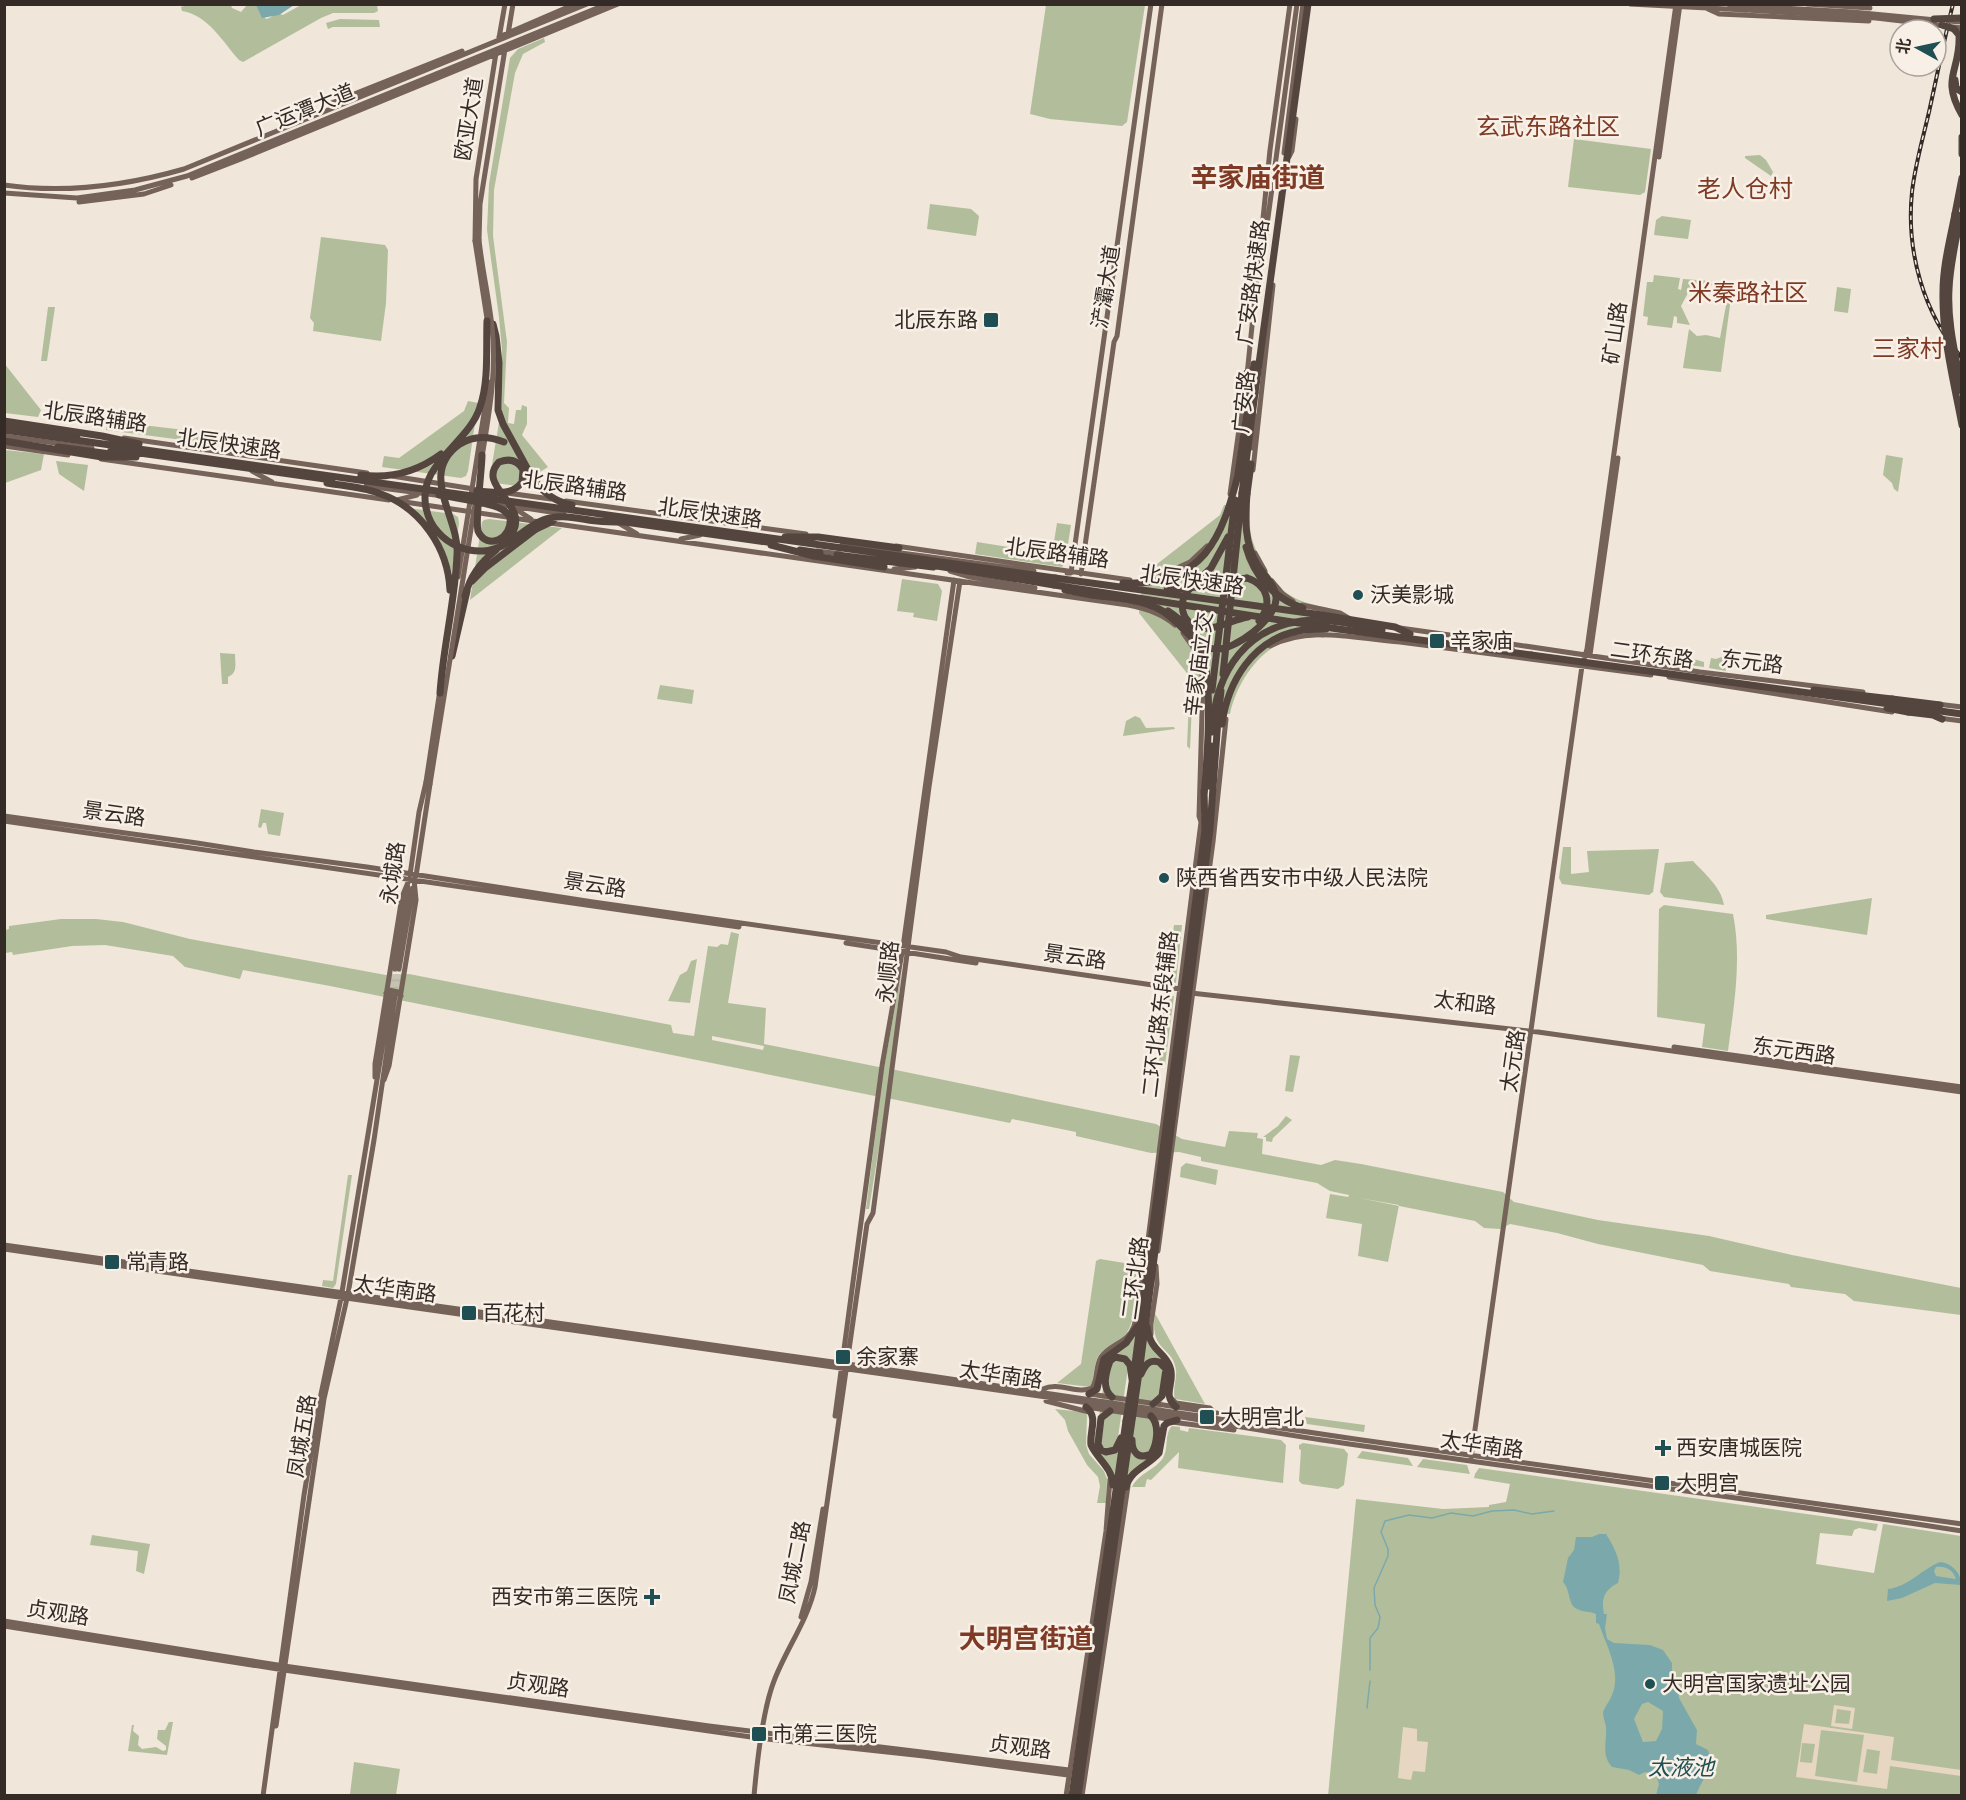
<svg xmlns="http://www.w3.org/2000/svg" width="1966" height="1800" font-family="Rubik,'Noto Sans SC',sans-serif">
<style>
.green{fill:#b2be9b;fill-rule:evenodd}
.plaza{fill:#e7d7c2;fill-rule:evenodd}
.water{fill:#7ba9ab;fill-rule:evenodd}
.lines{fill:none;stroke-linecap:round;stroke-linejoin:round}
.stream{stroke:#7ba9ab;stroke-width:1.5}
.major-tunnel{stroke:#cac1b6;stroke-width:5;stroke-dasharray:5 2.5;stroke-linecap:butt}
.major{stroke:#756259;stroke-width:5}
.highway{stroke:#54453f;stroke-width:7}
.rail-casing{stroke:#342b27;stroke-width:4}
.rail{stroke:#f8f0e6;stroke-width:1.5;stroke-dasharray:4.5;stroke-linecap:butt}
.major-bridge{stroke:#756259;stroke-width:5}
.highway-bridge{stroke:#54453f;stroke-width:7}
.poi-dot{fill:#1f4f52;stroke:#f8f0e6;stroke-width:2}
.labels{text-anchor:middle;stroke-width:5;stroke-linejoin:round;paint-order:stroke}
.street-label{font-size:21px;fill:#342b27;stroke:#f8f0e6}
.poi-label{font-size:21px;fill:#342b27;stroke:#f8f0e6;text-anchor:start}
.water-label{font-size:22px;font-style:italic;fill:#1f4f52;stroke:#f8f0e6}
.quarter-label{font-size:24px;fill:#7e3a25;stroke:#f8f0e6}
.district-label{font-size:27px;font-weight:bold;fill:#7e3a25;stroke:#f8f0e6}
</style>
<rect width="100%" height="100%" fill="#f0e6da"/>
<path class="green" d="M190,4L231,5L232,8L241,12L247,5H257L266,19C273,18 275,11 283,15L301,5H377L378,11L374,13H333L321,18L243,62L239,60C223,42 208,15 182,11L181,7Z
M1046,5H1145L1127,122L1122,126L1050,119L1030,114Z
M340,19L379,20L380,27H333L328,29L326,23Z
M544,38L545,42L523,54L515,73L494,190L493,236L507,342L504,403L509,408L508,423L514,424L516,410H521L522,405L527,407V424L522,435L548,467L535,475L537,480L539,479L544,485L539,489L495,483L490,477L502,404V350L499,317L487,230L489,184L510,58L518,49Z
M1574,139L1651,149L1645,192L1640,195L1568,187Z
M1760,155L1766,160L1773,172L1771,176L1745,158V156Z
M930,204L971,209L979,216L976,236L927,229Z
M1662,216L1691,220L1688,239L1654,235L1656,220Z
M321,237L385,245L388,250L386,303L381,341L313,331L314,323L310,318Z
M1654,275L1680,278L1678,289L1681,290L1680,296L1683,279L1712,281V285H1704L1689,291L1681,306L1690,325L1677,323V317L1674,316L1672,328L1647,325L1648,317L1643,316L1647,282H1653Z
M1719,282L1733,283L1721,372L1683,368L1689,329L1697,336L1706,335L1720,338L1727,300L1725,295L1719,293Z
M1837,287L1851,289L1848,313L1834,311Z
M48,307H55L47,361H41Z
M4,363L41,410L38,417L5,413Z
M468,401L478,403L468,471L466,476L461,478L382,467L384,456L399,458L464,411Z
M108,421L202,432V440L198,442L106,430Z
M5,450L44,454L41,470L5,483Z
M1886,455L1903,458L1898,492L1894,489L1892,483L1883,475Z
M56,461L88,465L84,491L59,474Z
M1224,505L1250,506C1250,517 1249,529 1252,539C1258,558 1272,584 1288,594C1300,602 1314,605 1328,608L1324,638C1316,637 1307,636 1300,637C1263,642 1237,681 1230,714L1200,710L1201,690L1199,689L1198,701H1195V684L1193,681L1190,749L1187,746L1190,677L1139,613L1143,575L1220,515Z
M408,508L453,514L458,517L459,523L452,573L448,562Z
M489,519L562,528L470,600L482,522L484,520Z
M1057,523L1071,525L1065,563L1062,567L975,554L977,542L1052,554Z
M902,579L938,584L942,591L937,621L913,617L914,613L897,611Z
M1668,652L1704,662V667L1659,661L1660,654Z
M220,653L235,654C235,664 238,673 228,677V684H222Z
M1724,656L1726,671L1709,668L1711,658L1716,659Z
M660,685L694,690L692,704L657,699Z
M1135,716L1140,718L1146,728L1174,727L1175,729L1123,736L1126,721Z
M261,809L284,813L280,836L268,834L266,823H263L261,828L258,827Z
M1563,847H1571V874L1589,872L1587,851L1659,849L1653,892L1649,895L1562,884L1559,878Z
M1693,861C1705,874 1721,887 1724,905L1664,897L1660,892L1665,863Z
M1872,898L1867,935L1766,919V915Z
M1664,905L1733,914C1742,959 1734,1005 1728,1051L1702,1047L1705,1024L1657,1017L1659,909Z
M61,919H96L123,922L190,939L386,975L409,974L671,1025L673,1033L694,1036L708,946L717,947L721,944L728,945L731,932L739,934L728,1003L766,1008L764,1044L884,1068L902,968L891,1069L1156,1124L1182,1139L1225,1147L1229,1131L1258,1133L1257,1138L1263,1139L1262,1154L1321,1165L1335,1160L1361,1164L1503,1192L1514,1202L1598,1220L1709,1236L1792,1255L1961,1288V1315L1854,1301L1845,1294L1791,1287L1789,1284L1710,1271L1703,1265L1598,1244L1557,1233L1510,1224L1500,1229L1484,1228L1475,1221L1359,1198L1399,1205L1388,1262L1358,1256L1362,1224L1326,1218L1330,1194L1348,1197L1349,1195L1330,1191L1317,1183L1201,1161V1157L1179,1152L1151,1153L1076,1136V1132L1012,1119L1010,1123L887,1098L869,1209H866L880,1097L330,986L243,970L240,979L185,967L173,956L105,945L72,946L13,955L12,952L5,953V930L9,929V926ZM712,1036L764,1046L763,1050L712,1040Z
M1174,925H1182L1176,983L1167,982Z
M697,959L690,1003L668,1001L680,975L687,971L691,961Z
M1165,996H1174L1165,1065L1156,1064Z
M1290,1055L1300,1056L1293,1092L1285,1091Z
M1286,1116L1292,1120L1273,1138L1272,1142L1266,1141V1137H1263L1278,1126Z
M1186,1163L1218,1170L1216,1185L1180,1177L1181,1167Z
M348,1175H352L336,1284L333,1288L322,1286L323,1280L333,1281Z
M1100,1259L1137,1265L1135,1289H1137C1134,1305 1135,1327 1122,1338C1115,1344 1105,1348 1099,1355C1093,1365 1095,1377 1090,1387L1057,1383L1081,1364L1096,1261Z
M1155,1314L1157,1317L1205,1404L1175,1399C1172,1390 1177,1380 1176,1370C1173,1346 1149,1352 1155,1314Z
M1136,1333L1132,1364L1128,1368L1117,1444L1120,1446L1116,1479L1093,1446V1431L1097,1432L1105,1373L1103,1363Z
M1147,1335L1166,1362L1165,1382L1157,1440L1158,1451L1126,1480Z
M1055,1409L1083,1412L1087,1415L1086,1445L1089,1454L1104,1471L1107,1479L1106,1503H1097L1100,1486L1098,1477L1087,1465L1068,1431L1065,1420Z
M1305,1417L1365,1425L1364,1432L1307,1424Z
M1172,1426L1180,1427V1430L1188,1432L1189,1428L1281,1440L1286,1445L1283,1483L1178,1468L1179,1452L1151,1480L1147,1479L1145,1487H1132C1139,1473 1155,1470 1163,1458C1169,1448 1164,1434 1172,1426Z
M1478,1441L1517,1446L1516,1453L1477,1448Z
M1303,1443L1344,1449L1348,1454L1344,1485L1338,1489L1302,1484L1299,1481L1301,1450L1299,1449V1445Z
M1362,1451L1408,1458L1413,1466L1357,1458Z
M1423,1459L1467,1465L1470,1474L1417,1467Z
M1479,1468L1878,1524L1876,1531L1859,1528L1854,1530L1852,1536L1820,1533L1816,1564L1874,1573L1883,1524L1961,1536V1795L1328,1796L1356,1499L1443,1509L1489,1507V1505L1506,1502L1510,1484L1474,1478L1475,1474Z
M92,1535L150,1544L144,1574L136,1571L138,1551L90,1545Z
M169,1722H173L167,1755L128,1751L132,1725H134L133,1731L139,1736L138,1745L142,1749L156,1747L163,1751L166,1750V1746L157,1739L158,1730H165Z
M354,1762L400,1769L396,1795L350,1794Z"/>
<path class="plaza" d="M1834,1705L1855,1708L1852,1729L1831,1726ZM1837,1709L1851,1711L1849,1724L1835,1723Z
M1804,1724L1894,1737L1891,1760L1961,1770V1776L1890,1766L1887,1789L1796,1777ZM1821,1730L1864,1735L1857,1782L1815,1776ZM1802,1743L1815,1744L1812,1763L1800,1762ZM1867,1749L1880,1751L1877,1774L1863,1772Z
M1403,1727L1417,1729V1741L1428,1742L1425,1772L1413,1771L1411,1780L1398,1778Z"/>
<path class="water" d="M256,5H294L279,15L262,18Z
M1599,1534H1606C1616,1550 1623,1564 1618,1583C1604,1590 1601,1599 1604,1614H1607L1605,1628L1607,1639L1614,1643L1650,1645L1663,1650L1672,1663V1672L1678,1683L1679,1698L1697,1730L1696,1744L1708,1750C1714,1765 1702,1780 1696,1795H1656L1659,1784L1656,1775L1645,1772L1639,1775L1629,1770L1612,1767C1601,1755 1607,1742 1606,1727C1605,1722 1603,1717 1603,1712C1605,1706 1610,1701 1612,1695C1622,1672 1606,1645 1599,1624L1596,1623V1614C1589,1611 1578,1612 1573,1606C1568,1600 1570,1590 1563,1582L1568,1558L1574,1550L1576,1537H1592ZM1648,1702L1663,1711L1662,1729L1656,1741L1643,1742L1634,1719L1642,1704Z
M1940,1562C1952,1563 1962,1574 1961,1585L1935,1583L1902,1598L1887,1601L1888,1589C1908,1587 1922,1569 1940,1562ZM1936,1567C1946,1566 1953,1570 1956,1579L1936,1576L1934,1571Z"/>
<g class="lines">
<path class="stream" d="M1370,1670V1638L1378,1628L1380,1617L1375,1605L1374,1588L1388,1556V1549L1381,1532L1385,1521L1409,1515L1432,1518L1451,1513L1473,1516L1492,1511L1514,1510L1532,1514L1554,1511
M1367,1708L1370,1681
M1360,1796V1795"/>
<path class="major-tunnel" d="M391,994L395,969
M395,994L399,969"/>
<path class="major" d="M1630,4L1746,10
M1728,4L1747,6
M1807,4L1870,8
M1708,9L1719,14L1869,21
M508,34L513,4
M499,37L575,4
M499,38L505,4
M329,104L462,51
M1284,153L1303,4
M1289,157L1292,151L1296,119
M1659,157L1680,4
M192,178L241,159L618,4
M4,185C66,194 125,186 184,169L587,4
M4,193L77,198L135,190L187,176L607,4
M79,202L144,194L171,185
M479,240L480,204L505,49
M475,241L476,179L496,53
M1264,247L1297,4
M1247,375L1270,150L1290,4
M4,436L92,448
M124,438L367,473
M4,446L68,455
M1252,448L1256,416
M101,459L389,500
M1253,470L1273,285
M252,471L272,482
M392,476L474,489
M366,486L443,496
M507,493L551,499
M1230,494L1244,393
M397,500L417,495
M398,501L540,522
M566,501L806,534
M491,503L564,514
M514,508L531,519
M617,522L637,534
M550,523L1128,605C1145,608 1161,613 1175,625
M681,539L700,535
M842,545L1034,571
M896,546L1130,580
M817,551L841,554
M1255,553L1265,571
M894,569L915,567
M950,571L970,577L1035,588
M1067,573H1071L1151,4
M1081,574L1114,342L1117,336L1162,4
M1160,576L1190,562L1207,546
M1272,581L1283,594L1293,601
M1302,605L1340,613L1350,619
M1400,628L1485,640
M1498,642L1700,672L1863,692
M1270,646C1311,625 1356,639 1400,642L1651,675
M1590,655L1618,458
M1669,677L1892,712
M1937,704L1962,707
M1939,718L1962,721
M4,816L197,843L254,852L367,867L593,902L946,952L961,957L1180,989
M4,821L739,927
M410,875L419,812L426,782
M416,876L430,784
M846,943L976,963
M395,969L408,887
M399,969L413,888
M386,993L389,990L398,992L401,996
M1191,993L1538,1032L1962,1092
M1674,1047L1962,1087
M375,1077V1064L402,897L409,880
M384,1080L389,1066L416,900L414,879
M4,1245L897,1371L1355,1439L1962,1524
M4,1249C368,1301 732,1355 1096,1404C1172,1414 1247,1429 1322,1440C1535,1471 1749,1498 1962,1531
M1158,1251L1213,842L1226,719
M1151,1334V1324L1157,1284L1156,1266
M1043,1389C1059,1381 1077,1395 1092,1388C1098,1379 1095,1367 1101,1357C1110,1344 1128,1343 1134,1326C1142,1301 1138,1273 1147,1248L1201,822L1199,816L1203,679L1195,650L1183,633
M1090,1394L1217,1413
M1172,1399L1176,1403L1210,1408L1215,1413
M1046,1401L1089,1412
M1086,1407L1175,1420
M835,1416L882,1066L903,947L954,580
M1172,1422L1234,1430
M1471,1458L1582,666L1587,649L1676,4
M801,1617L811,1582L823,1509
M4,1621L284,1666L709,1726L1069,1770
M4,1626L284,1670L758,1738L924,1756L1068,1775
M276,1726L324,1399L348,1294L374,1140L395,996
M263,1796L304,1495L320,1399L341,1298L391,995
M754,1796C757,1762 762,1712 774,1681C786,1649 808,1620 815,1587L867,1224L873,1213L929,787L960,581
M1066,1796L1106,1531L1110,1479
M1082,1796L1128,1486"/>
<path class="highway" d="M1962,137V154
M1955,214L1962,178
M493,324L496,336L499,363L498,410L503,424L532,477
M1245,397L1247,373
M4,426L77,435
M58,447L118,455
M1238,474L1250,392
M1242,493L1255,393
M1247,494L1251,464
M1246,547C1254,576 1274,599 1303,608
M800,550L820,553
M1229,551L1235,500
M1055,578L1322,615L1395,627L1410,634
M472,581L485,568L536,529
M1123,583C1204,586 1222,539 1239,471
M1195,583L1211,568L1228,537
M1054,585L1338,629L1531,655
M1065,590L1092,595
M1167,590L1197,587L1247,578
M1168,611C1182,620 1194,633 1201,649C1214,678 1207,762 1204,796
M1185,617C1200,641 1228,620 1248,617
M1484,640L1511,649
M452,656L467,591
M1892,699L1940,705
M1908,712L1933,715L1942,719
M1222,724C1228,681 1253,640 1298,631C1307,629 1317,629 1326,629
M1209,786L1211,746
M1147,1327C1151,1353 1164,1350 1170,1367C1176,1382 1161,1394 1176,1407
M1135,1364L1205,830L1204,791
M1140,1366L1210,829L1218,719
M1141,1374C1145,1365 1149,1359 1159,1362L1166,1369L1162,1396L1153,1404
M1089,1394L1097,1389L1104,1359L1126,1343L1137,1327
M1112,1397C1101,1388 1106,1372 1110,1361L1115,1357L1125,1359L1130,1365L1132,1379
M1086,1407C1099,1417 1089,1432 1091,1445C1098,1460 1112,1467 1113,1485
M1110,1411L1101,1418L1098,1444L1101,1450L1106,1452L1115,1450L1121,1438
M1132,1440C1132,1452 1138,1460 1151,1454C1157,1444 1160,1425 1151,1416
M1126,1487C1131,1469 1148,1466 1159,1453L1164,1426L1167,1423L1177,1420
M1072,1796L1126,1421
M1078,1796L1129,1441"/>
<defs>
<path id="rail" d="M1953,4C1944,40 1937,76 1929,112C1923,138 1915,165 1912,192C1906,251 1923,313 1962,358"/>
</defs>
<use href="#rail" class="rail-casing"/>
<use href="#rail" class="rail"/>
<path class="major-bridge" d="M1747,6L1852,12L1936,20
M1746,10L1876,18L1962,28
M1948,21L1962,22
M479,240C482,269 489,298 492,327C497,371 489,414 482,457
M475,241L488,325
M458,577L489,382
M426,782L440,690
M430,784L476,498"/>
<path class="highway-bridge" d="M1934,19L1962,18
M1942,25L1954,29L1959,35C1961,71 1940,77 1962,115
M1955,80L1956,88L1962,92
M1955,214C1950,240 1943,266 1943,292C1942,336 1954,382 1962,425
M1961,215C1956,239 1950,264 1949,289C1947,323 1956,357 1962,391
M487,321C486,349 489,381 480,407C468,445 417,463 426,508C428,517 431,525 438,532C449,545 467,552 483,551C509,549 521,529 543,520C560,513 579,519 597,521C606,522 615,522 624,522
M1250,392L1254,364
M1255,393L1308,4
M4,421L102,436L139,444
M4,430L1055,578
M4,441L102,457H136
M111,449L332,480
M361,475C390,479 418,471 441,454
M532,477C542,492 554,502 572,505
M327,483C345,486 364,487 381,494C421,508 448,548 450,590
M477,491C494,492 511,497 522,482L523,470C518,460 510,458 499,462C473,489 541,506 505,543
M439,495C452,497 495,504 503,510C507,512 508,514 510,517C513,539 487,551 478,531C475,521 482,469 482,455
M625,522L774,543
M536,529L553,521
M785,537H818L899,548
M771,545L814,556L884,567
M837,555L933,567
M931,565L1054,585
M1247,578C1268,585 1273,604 1259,621
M1092,595C1114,598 1139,599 1159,609C1180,619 1191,646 1214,649C1234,652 1278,618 1276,597C1275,585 1264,575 1258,566C1244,543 1245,519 1247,494
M465,596C470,576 480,563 496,550
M1184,615C1179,601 1185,593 1195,583
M1531,655L1962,714
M1223,674L1242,493
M1212,690L1229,551
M1814,690L1892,699
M440,693C443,647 455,602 457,555C460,517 417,474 460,444C474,435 489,436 504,442
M1887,708L1908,712
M1218,719L1221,691
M1212,732C1215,671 1247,623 1313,620C1335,619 1360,626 1382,630
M1126,1421L1135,1364
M1129,1441L1140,1366"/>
</g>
<g class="poi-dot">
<rect x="983" y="312" width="16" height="16" rx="3"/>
<circle cx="1358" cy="595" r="6"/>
<rect x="1429" y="633" width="16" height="16" rx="3"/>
<circle cx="1164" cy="878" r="6"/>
<rect x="104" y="1254" width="16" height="16" rx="3"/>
<rect x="461" y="1305" width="16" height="16" rx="3"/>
<rect x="835" y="1349" width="16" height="16" rx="3"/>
<rect x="1199" y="1409" width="16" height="16" rx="3"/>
<path d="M1660 1439h6v6h6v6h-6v6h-6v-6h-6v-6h6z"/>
<rect x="1654" y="1475" width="16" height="16" rx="3"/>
<path d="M649 1588h6v6h6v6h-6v6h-6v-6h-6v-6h6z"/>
<circle cx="1650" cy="1684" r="6"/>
<rect x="751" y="1726" width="16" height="16" rx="3"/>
</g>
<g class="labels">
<g class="street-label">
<text transform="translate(305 110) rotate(-22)" y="7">广运潭大道</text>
<text transform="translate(469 119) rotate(-81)" y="7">欧亚大道</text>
<text transform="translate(1253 282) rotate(-82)" y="7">广安路快速路</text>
<text transform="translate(1106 287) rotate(-81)" y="7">浐灞大道</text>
<text transform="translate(1615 333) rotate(-82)" y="7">矿山路</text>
<text transform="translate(1244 402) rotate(-84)" y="7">广安路</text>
<text transform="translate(95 417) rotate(8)" y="7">北辰路辅路</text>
<text transform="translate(229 444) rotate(8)" y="7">北辰快速路</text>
<text transform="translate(575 486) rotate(8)" y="7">北辰路辅路</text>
<text transform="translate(710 513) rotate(8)" y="7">北辰快速路</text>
<text transform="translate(1057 553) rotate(8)" y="7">北辰路辅路</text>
<text transform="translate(1192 580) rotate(8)" y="7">北辰快速路</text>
<text transform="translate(1652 655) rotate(8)" y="7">二环东路</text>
<text transform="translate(1752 662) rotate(7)" y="7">东元路</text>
<text transform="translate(1199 664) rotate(-83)" y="7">辛家庙立交</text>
<text transform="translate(114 814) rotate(8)" y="7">景云路</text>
<text transform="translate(393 873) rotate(-82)" y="7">永城路</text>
<text transform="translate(595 885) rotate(9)" y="7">景云路</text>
<text transform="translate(1075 957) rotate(8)" y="7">景云路</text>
<text transform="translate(888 972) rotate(-84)" y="7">永顺路</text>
<text transform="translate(1465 1003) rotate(7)" y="7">太和路</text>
<text transform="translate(1160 1014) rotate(-83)" y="7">二环北路东段辅路</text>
<text transform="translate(1794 1051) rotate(8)" y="7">东元西路</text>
<text transform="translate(1513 1061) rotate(-82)" y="7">太元路</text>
<text transform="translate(1135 1278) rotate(-82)" y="7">二环北路</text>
<text transform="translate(395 1289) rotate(8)" y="7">太华南路</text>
<text transform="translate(1001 1375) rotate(8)" y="7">太华南路</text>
<text transform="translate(302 1436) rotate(-81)" y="7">凤城五路</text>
<text transform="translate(1482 1445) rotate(8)" y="7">太华南路</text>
<text transform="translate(795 1562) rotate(-79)" y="7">凤城二路</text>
<text transform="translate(58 1613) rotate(9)" y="7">贞观路</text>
<text transform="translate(538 1685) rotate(8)" y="7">贞观路</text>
<text transform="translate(1020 1747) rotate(7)" y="7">贞观路</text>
</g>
<g class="poi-label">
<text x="978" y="327" text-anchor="end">北辰东路</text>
<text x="1370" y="602">沃美影城</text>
<text x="1450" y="648">辛家庙</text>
<text x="1176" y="885">陕西省西安市中级人民法院</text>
<text x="126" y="1269">常青路</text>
<text x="482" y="1320">百花村</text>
<text x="856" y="1364">余家寨</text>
<text x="1220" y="1424">大明宫北</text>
<text x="1676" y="1455">西安唐城医院</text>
<text x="1676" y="1490">大明宫</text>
<text x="638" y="1604" text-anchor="end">西安市第三医院</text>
<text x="1662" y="1691">大明宫国家遗址公园</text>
<text x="772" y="1741">市第三医院</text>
</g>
<g class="water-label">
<text x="1681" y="1775">太液池</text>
</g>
<g class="quarter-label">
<text x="1548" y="135">玄武东路社区</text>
<text x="1745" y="197">老人仓村</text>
<text x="1748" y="301">米秦路社区</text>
<text x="1908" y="357">三家村</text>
</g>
<g class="district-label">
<text x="1258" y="187">辛家庙街道</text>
<text x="1026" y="1648">大明宫街道</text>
</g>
</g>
<rect width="1966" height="1800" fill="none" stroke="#342b27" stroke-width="12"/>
<g transform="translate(1918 48) rotate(278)"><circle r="28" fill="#f8f0e6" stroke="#aaa19a" stroke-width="1.5"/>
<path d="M0-4.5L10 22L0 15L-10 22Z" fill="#1f4f52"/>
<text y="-9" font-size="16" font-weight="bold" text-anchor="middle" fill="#342b27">北</text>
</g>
</svg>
